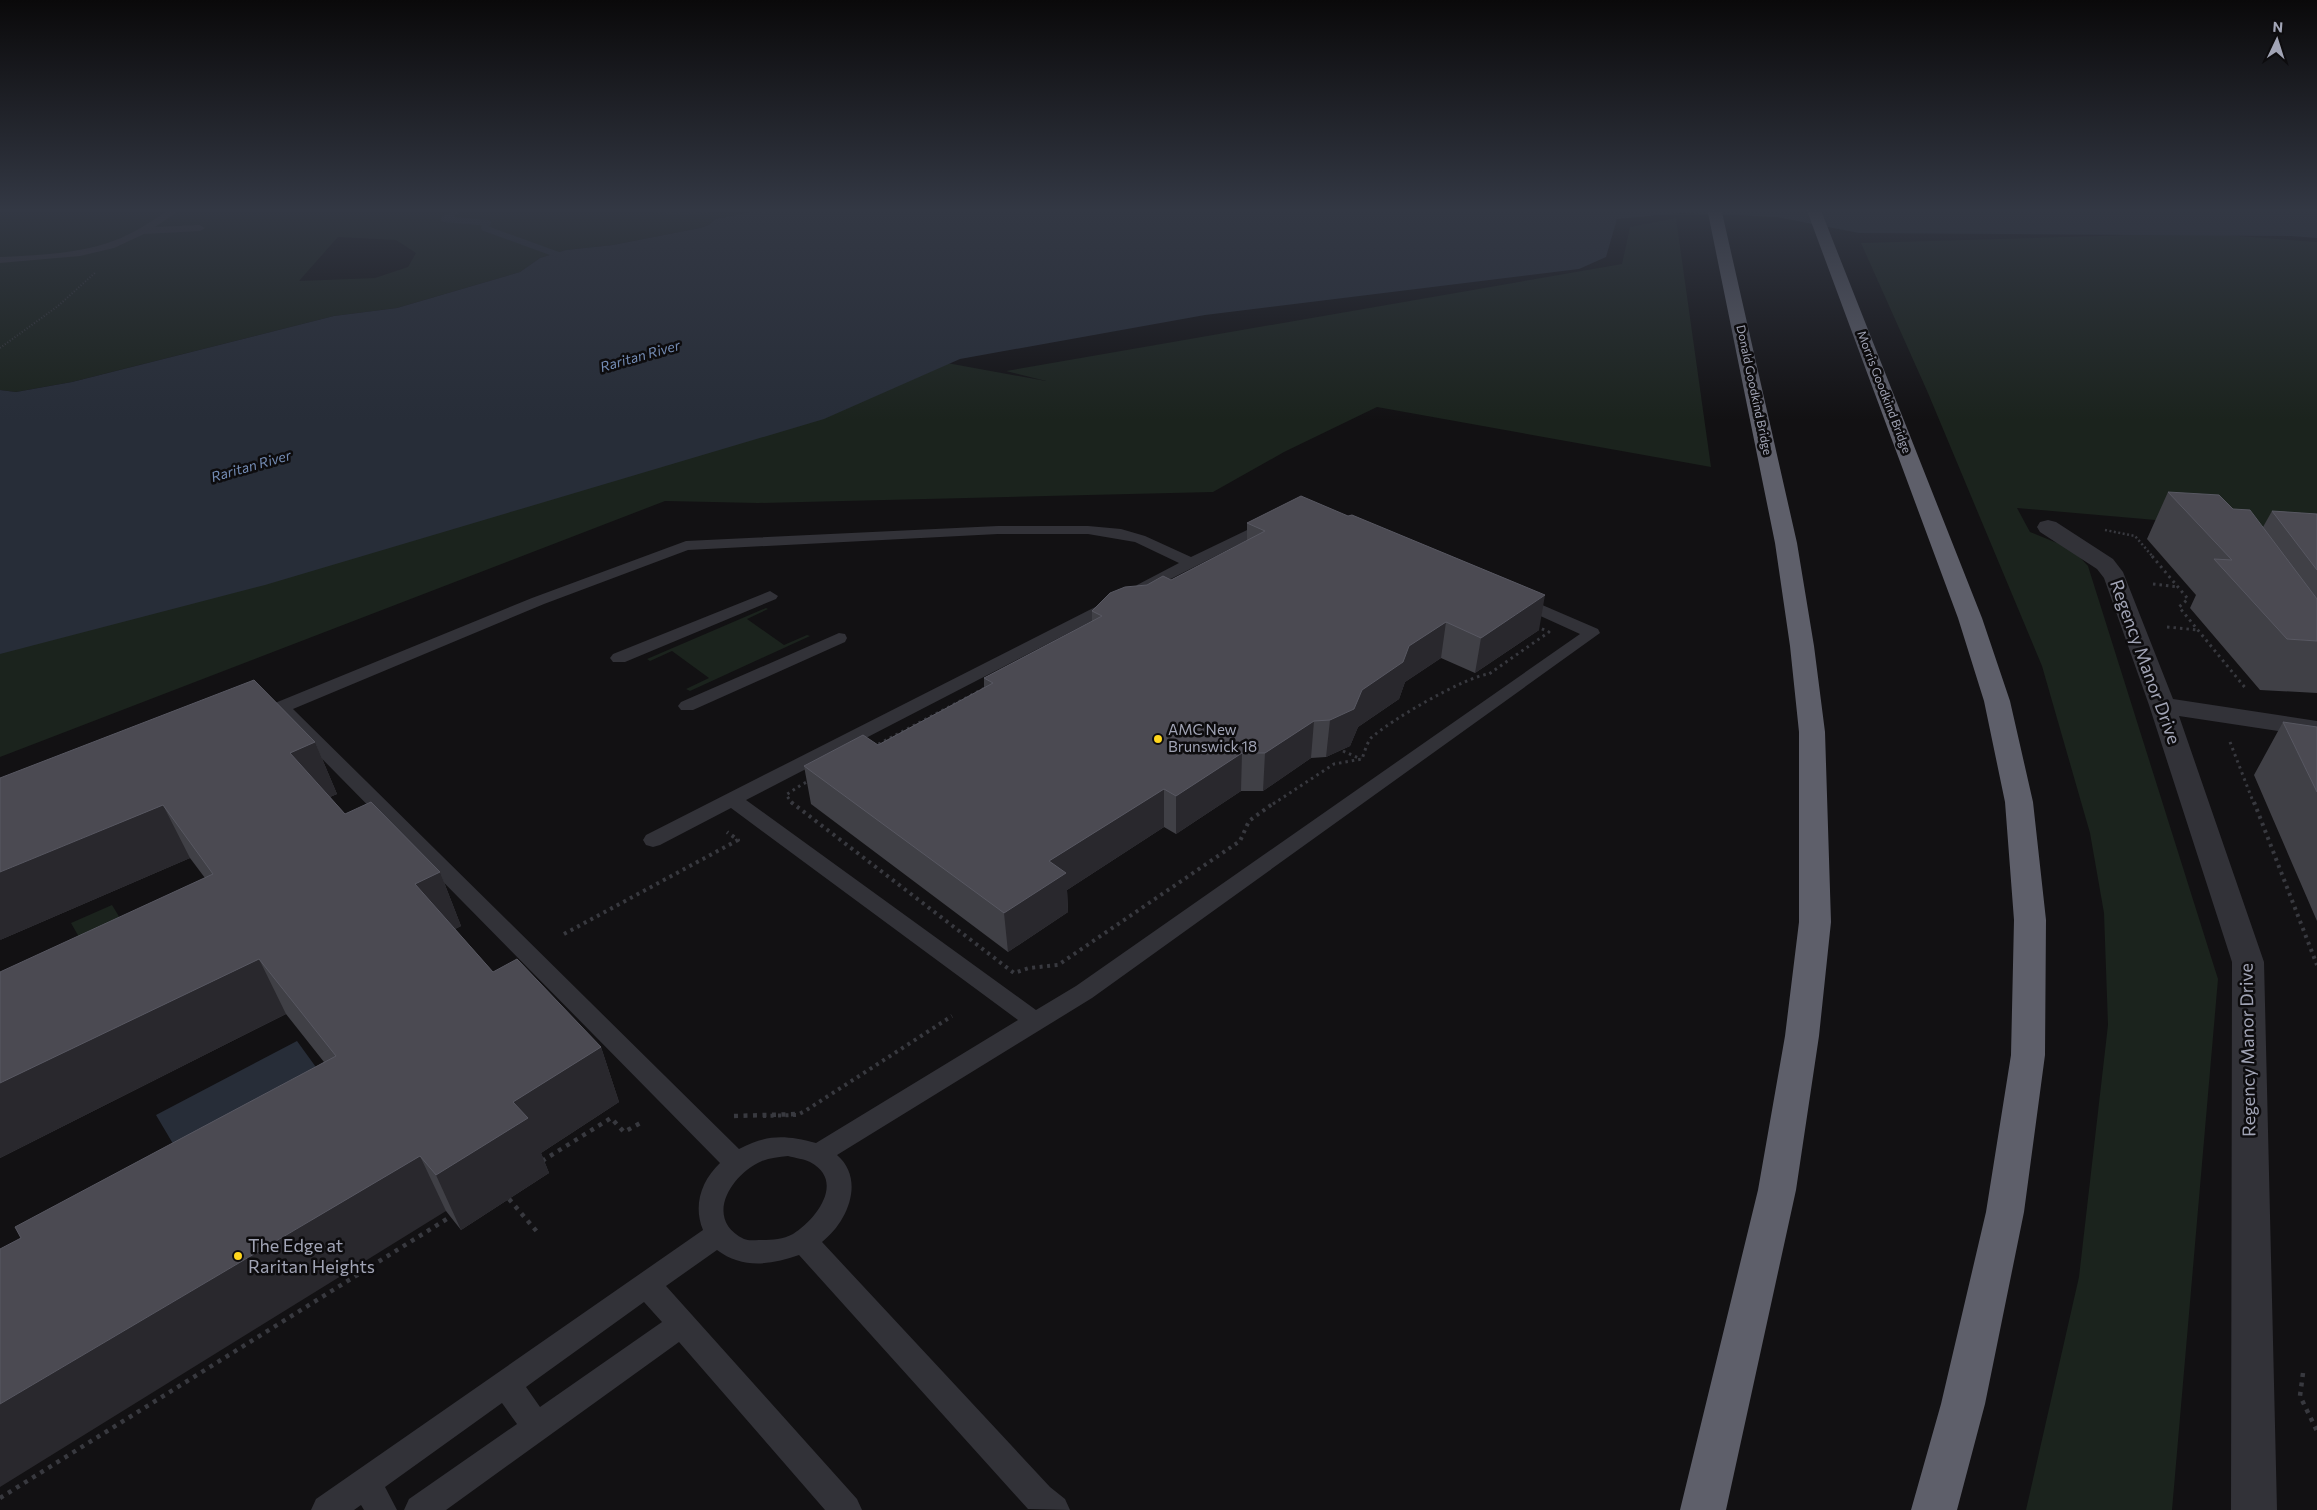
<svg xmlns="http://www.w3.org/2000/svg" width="2317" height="1510" font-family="Commissioner,sans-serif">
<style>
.green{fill:#1b231d;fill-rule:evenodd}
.water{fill:#272d38}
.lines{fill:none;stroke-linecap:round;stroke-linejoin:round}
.stream{stroke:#272d38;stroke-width:6}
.path-far4{stroke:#38393f;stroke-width:2;stroke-dasharray:1 2;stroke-linecap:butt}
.path-far3{stroke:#38393f;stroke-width:2.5;stroke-dasharray:2 2.5;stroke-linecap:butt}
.path-far2{stroke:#38393f;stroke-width:3;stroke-dasharray:2.5 4;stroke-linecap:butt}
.path-far1{stroke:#38393f;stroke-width:4;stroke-dasharray:3 4.5;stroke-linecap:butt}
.path{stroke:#38393f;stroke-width:4.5;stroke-dasharray:4 5.5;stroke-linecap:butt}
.lane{fill:#323238;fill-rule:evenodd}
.street{fill:#323238;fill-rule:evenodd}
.highway{fill:#5e5f6a;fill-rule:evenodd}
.wall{fill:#404046}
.shaded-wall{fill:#29282d}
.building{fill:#4b4a52;stroke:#585862}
.poi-dot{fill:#ffd61d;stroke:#0d0c0e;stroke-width:2}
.labels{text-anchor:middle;stroke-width:5;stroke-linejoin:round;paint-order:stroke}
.far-street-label{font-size:12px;fill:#a1a4b5;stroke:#0d0c0e}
.far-water-label{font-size:14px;font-style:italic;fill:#748cb4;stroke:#0d0c0e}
.poi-label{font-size:15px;fill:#a1a4b5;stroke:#0d0c0e;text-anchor:start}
.near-street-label{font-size:18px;fill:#a1a4b5;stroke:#0d0c0e}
.near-poi-label{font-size:18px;fill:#a1a4b5;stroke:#0d0c0e;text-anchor:start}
</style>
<rect width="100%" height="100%" fill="#121113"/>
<path class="green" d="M0,208H772L715,219L709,225L700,228L613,245L566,250L540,258L520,272L397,308L334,316L72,382L16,392L0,390ZM338,237L396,240L416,253L408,267L375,278L299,281Z
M1676,218L1711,467L1377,407L1284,452L1213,492L758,503L665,501L0,757V618L947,363L1046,381L1006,371L1622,264L1630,227Z
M2199,233L2317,242V534L2017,508L2030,532L2072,549L2088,566L2218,979L2172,1510H2026L2079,1277L2108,1025L2104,913L2090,833L2042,666L1928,393L1861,243Z
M766,608L768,609L747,619L784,645L807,635L810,636L690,691L686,689L709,678L672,651L650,661L647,659Z
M112,905L134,941L92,960L71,923Z"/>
<path class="water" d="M772,208H2317V238L2291,236L1859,233L1777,217L1681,213L1617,219L1606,257L1579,269L1205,315L960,359L824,419L265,585L0,654V390L16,392L72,382L334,316L397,308L520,272L540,258L566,250L613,245L700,228L709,225L715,219Z
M297,1041L326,1081L182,1159L156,1115Z"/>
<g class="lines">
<path class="stream" d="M395,208H408
M462,208L444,219L488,223L484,228L567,258"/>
<path class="path-far4" d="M640,208C668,216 699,215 727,208
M0,348L58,306L96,272"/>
<path class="path-far3" d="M2105,530L2135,536L2153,557
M1233,557L1300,524L1314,525L1385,557"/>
<path class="path-far2" d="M2152,556L2188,599L2179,607L2247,690
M2153,584L2178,587
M2167,627L2198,630
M2230,742L2254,804
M1343,751L1361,759
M793,804L786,795L801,785L1235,556
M1273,804L1334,764L1362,759C1364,753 1367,743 1371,738C1389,721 1466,676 1489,674L1549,632L1382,556"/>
<path class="path-far1" d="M791,802L1014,973L1029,968L1058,965L1240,841L1249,821L1275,802
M2254,802L2317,965
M564,934L738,840L727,832
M763,1116L797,1115L805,1111L952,1016"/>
<path class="path" d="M734,1116L798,1114
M542,1161L611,1118L624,1132L644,1121
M509,1199L539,1234
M2303,1373L2300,1396L2317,1431
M0,1498L450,1217"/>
<path class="lane" d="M171,208H183L155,227L200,225L205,228L200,231L144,234L114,248L80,256L0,263V257C41,255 83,254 121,238C139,230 155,219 171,208Z
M1270,519L1277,523L1275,526L1143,593L1135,588L1137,585L1179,563L1135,542L1088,534H998L688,550L544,604L293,709L739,1149C768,1134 785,1135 816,1143L1018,1020L731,808L660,845L653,847L646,845L643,840L646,835L1109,600H1121L1123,603L1121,606L746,800L1036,1010L1076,986L1580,634L1514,604L1512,601L1514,598H1526L1598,629L1600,633L1092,998L837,1155C866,1180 847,1223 822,1242L1050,1487L1065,1499L1070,1510L1028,1509L799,1255C771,1265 742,1269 717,1250L666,1286L857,1499L862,1510H825L679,1342L446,1510H404L409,1499L517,1424L502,1403L385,1487L397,1510H364L361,1505L354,1510H311L316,1499L703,1230C693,1206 701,1181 720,1163L275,711L272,707L275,703L532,598L686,541L998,526H1088L1121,529L1145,536L1191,557ZM788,1156C795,1158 804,1159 810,1162C846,1181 816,1220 793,1234C782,1240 771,1240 759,1240C754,1240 749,1241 744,1239C703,1219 731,1174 762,1161C770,1158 779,1157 788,1156ZM644,1302L662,1322L540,1407L526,1387Z
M770,591L778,596L776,599L625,662H613L610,658L613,654Z
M839,633L845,634L847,638L845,642L693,710H681L678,706L681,702Z"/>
<path class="street" d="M2048,520L2056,522L2113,559L2123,572L2173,699L2317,721V737L2179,716L2264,962L2277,1510H2231L2232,962L2149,705L2104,578L2097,569L2040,532L2037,527L2040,522Z"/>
<path class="highway" d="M1707,208H1721L1797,543L1814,646L1825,732L1831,922L1819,1036L1796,1190L1726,1510H1680L1758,1190L1785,1036L1799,922V732L1790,646L1775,543Z
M1806,208H1820L1982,618L2010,701L2033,802L2046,920L2045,1055L2024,1212L1985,1404L1957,1510H1911L1941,1404L1986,1212L2011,1055L2014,920L2005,802L1984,701L1958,618Z"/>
</g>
<path class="wall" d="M2168,492L2233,509L2263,527L2272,511L2317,514V693L2260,690L2190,608L2196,595L2147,539Z
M1247,523L1539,630L1475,673L1441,658L1405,682L1399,699L1358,727L1350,746L1326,757L1311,758L1263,791H1241L1176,834L1164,827L1067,890L1068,912L1008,952L811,804L804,766L878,745L984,688V678L1092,621V611L1147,585L1171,580L1247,541Z
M254,680L315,742L337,794L330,797L345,814L440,872L461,926L455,929L493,972L601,1047L619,1102L541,1153L549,1173L461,1230L446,1211L21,1238L324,1062L286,1014L0,1158V973L205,878L190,858L0,940Z
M2283,722L2317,727V921L2254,775Z"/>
<path class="shaded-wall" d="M1545,595L1539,630L1475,673L1481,638Z
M1446,622L1441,658L1405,682L1399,699L1358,727L1350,746L1326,757L1330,720L1409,646Z
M1314,721L1311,758L1263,791L1265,753Z
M315,742L337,794L313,804L290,753Z
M1242,753L1241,791L1176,834V796Z
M1164,789V827L1067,890L1068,912L1008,952L1004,913L1049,861Z
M163,805L190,858L0,940V872Z
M440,872L461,926L437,938L415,884Z
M259,959L286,1014L0,1158V1083Z
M601,1047L619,1102L541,1153L549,1173L461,1230L436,1175L513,1102Z
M420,1156L446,1211L0,1487V1404Z"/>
<path class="building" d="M2168,492L2219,495L2233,509L2250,510L2317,599V641L2287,639L2214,559L2232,560Z
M1301,496L1348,516L1352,515L1545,595L1481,638L1446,622L1409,646L1403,662L1362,690L1354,709L1330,720L1314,721L1265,753H1242L1176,796L1164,789L1049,861L1066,873L1004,913L804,766L863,735L878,745L993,683L984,678L1102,616L1092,611L1110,593L1125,587L1147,585L1163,576L1171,580L1265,531L1247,523Z
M2272,511L2317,514V570Z
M254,680L315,742L290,753L345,814L371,802L440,872L415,884L493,972L517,959L601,1047L513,1102L528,1118L436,1175L420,1156L0,1404V1249L21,1238L15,1227L336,1056L259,959L0,1083V972L213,874L163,805L0,872V778Z
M2283,722L2317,727V792Z"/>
<linearGradient id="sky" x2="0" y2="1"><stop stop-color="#0a090a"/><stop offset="0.5" stop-color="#333844"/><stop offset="1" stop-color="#333844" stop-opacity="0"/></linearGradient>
<rect width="2317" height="420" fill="url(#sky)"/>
<g class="poi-dot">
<circle cx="1158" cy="739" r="5"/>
<circle cx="238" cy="1256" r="5"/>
</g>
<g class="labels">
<g class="far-street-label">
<text transform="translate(1754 390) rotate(78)" y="4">Donald Goodkind Bridge</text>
<text transform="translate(1884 392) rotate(69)" y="4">Morris Goodkind Bridge</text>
</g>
<g class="far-water-label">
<text transform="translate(640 356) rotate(-16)" y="5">Raritan River</text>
<text transform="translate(251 466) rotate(-16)" y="5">Raritan River</text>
</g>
<g class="poi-label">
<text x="1168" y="735">AMC New<tspan x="1168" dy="17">Brunswick 18</tspan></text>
</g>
<g class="near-street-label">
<text transform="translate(2145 662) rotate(70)" y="6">Regency Manor Drive</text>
<text transform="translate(2248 1050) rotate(-91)" y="6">Regency Manor Drive</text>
</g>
<g class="near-poi-label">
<text x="248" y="1252">The Edge at<tspan x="248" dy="21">Raritan Heights</tspan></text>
</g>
</g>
<g transform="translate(2277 40) rotate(4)" stroke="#0d0c0e" stroke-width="4" paint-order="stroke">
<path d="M0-4L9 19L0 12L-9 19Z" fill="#a1a4b5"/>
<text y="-8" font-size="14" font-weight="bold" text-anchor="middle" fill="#a1a4b5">N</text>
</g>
</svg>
